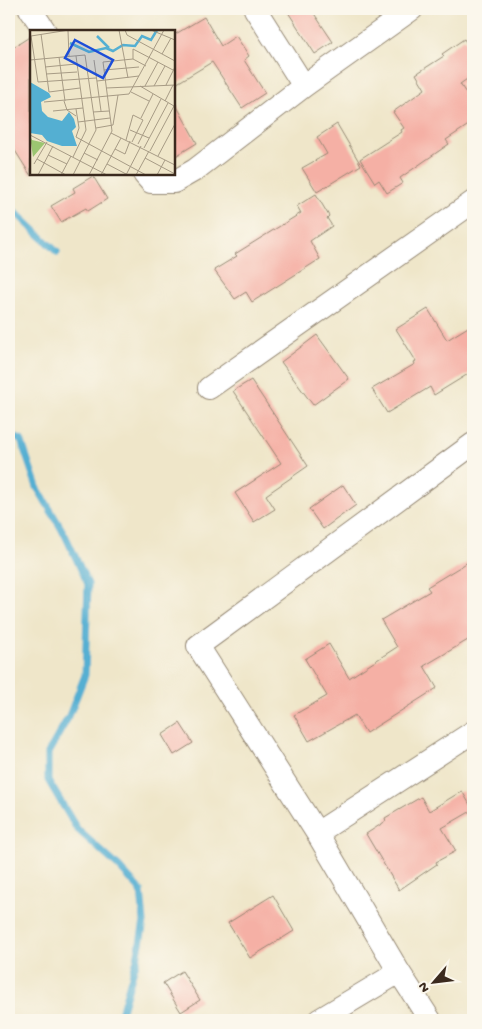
<svg xmlns="http://www.w3.org/2000/svg" width="482" height="1029" font-family="'Gochi Hand',sans-serif">
<style>
.lines{fill:none;stroke-linecap:round;stroke-linejoin:round}
.stream{stroke:#54afd2;stroke-width:7}
.building{fill:#f5b0a5}
.minor-casing{stroke:#958874;stroke-width:24}
.minor{stroke:#fff;stroke-width:22}
.inset-river{fill:none;stroke:#54afd2;stroke-width:2.5}
.inset-road{fill:none;stroke:#a79b85;stroke-width:1}
.view{fill:#1d4ed8;fill-opacity:0.15;stroke:#1d4ed8;stroke-width:2.5}
.inset-edge{fill:none;stroke:#3b2a1e;stroke-width:2.5}
</style>
<rect width="100%" height="100%" fill="#fbf7ec"/>
<filter id="ink" filterUnits="userSpaceOnUse"><feTurbulence type="fractalNoise" baseFrequency=".02" numOctaves="2"/><feDisplacementMap in="SourceGraphic" scale="10" xChannelSelector="R" yChannelSelector="G"/><feConvolveMatrix kernelMatrix="1 2 1 2 8 2 1 2 1" color-interpolation-filters="sRGB"/></filter>
<filter id="wash" filterUnits="userSpaceOnUse"><feTurbulence type="fractalNoise" baseFrequency=".0096" numOctaves="4" result="noise"/><feDisplacementMap in="SourceGraphic" scale="20" xChannelSelector="R" yChannelSelector="G"/><feGaussianBlur stdDeviation="1.12" result="paint"/><feColorMatrix in="noise" values="0 0 0 0 0 0 0 0 0 0 0 0 0 0 0 0 0 1.4 0 .05"/><feComposite in="paint" operator="in"/></filter>
<g filter="url(#wash)">
<rect width="100%" height="100%" fill="#efe6c9"/>
<g class="lines">
<path class="stream" d="M9,206L57,252
M9,435L21,440L37,487L65,535L88,584L85,675L69,716L48,753V780L77,829L119,867L141,891L144,922L137,959L119,1020"/>
</g>
<g id="blocks">
<path class="building" d="M286,9H311L333,42L315,54Z
M204,17L221,46L236,36L249,56L244,60L265,93L242,108L212,62L174,85V35Z
M31,36V176L9,141V50Z
M464,39L473,52V75L460,84L473,104V122L446,140L449,144L400,178L403,183L387,193L379,180L375,183L360,159L402,132L401,130L404,128L393,112L425,89L416,74L444,56L442,54Z
M174,101L197,143L174,157Z
M337,124L361,165L317,192L302,168L327,154L317,137Z
M93,176L107,199L88,211L86,208L61,222L51,206L75,192L73,188Z
M316,194L329,216L327,218L332,226L310,241L320,259L252,302L246,292L235,299L214,270L237,256L235,254L301,213L297,206Z
M428,309L447,340L473,324V371L434,395L430,387L387,413L372,389L415,364L414,362L416,361L396,329Z
M317,335L349,379L313,405L281,362Z
M251,380L308,466L266,495L275,509L254,522L235,493L281,463L233,391Z
M343,485L356,505L323,529L309,509Z
M473,559V637L424,666L437,688L366,733L355,715L309,741L294,715L327,696L305,659L329,644L349,678L397,647L381,620L430,591L427,587Z
M180,723L193,743L174,755L162,735Z
M462,791L473,810L442,828L456,851L436,862L437,864L399,890L366,834L386,821L385,818L421,797L429,811Z
M273,895L294,931L250,958L228,923Z
M182,971L200,1000L181,1012L163,983Z"/>
</g>
</g>
<g filter="url(#ink)">
<use href="#blocks" fill-opacity="0" stroke="#958874" stroke-width="1"/>
<g class="lines">
<defs>
<path id="minor" d="M30,9L45,31
M255,9L304,86
M144,174L151,182H174L195,170L304,86L412,9
M209,388L473,202
M317,833L473,732
M319,1020L399,972
M430,1020L399,972L317,833L198,646L473,444"/>
</defs>
<use href="#minor" class="minor-casing"/>
<use href="#minor" class="minor"/>
</g>
</g>
<g transform="translate(30 30)">
<rect width="145" height="145" fill="#efe6c9"/>
<path d="M0,106L2,110L15,113L3,127Z" fill="#9bc571"/>
<path d="M0,52L19,63L21,67L11,72L12,81L18,87L32,91L39,82L44,89L46,97L42,101L47,116H32L17,111L12,105L0,103Z" fill="#54afd2"/>
<path class="inset-river" d="M67,6L79,18M40,13L59,22L76,18L83,21L93,15L105,16L112,6L121,10L127,0"/>
<path class="inset-road" d="M89,0L98,48M95,0L97,5L145,31M121,0L145,10M38,1L39,26M11,4L19,62L50,58M1,6L8,52L66,48M1,6L39,0M132,24L141,8M29,27L35,71M103,29V19L143,40M0,30L55,25L66,100L43,145M64,30L71,81M15,37L46,34M74,40L109,37M16,44L47,42M67,51L109,46M136,55L145,37M110,56L144,76M115,56L128,32M124,56L135,36M76,58L145,55M101,62L119,71M34,71L37,80L46,86M135,71L143,55M14,72L99,64L134,0M46,79L49,98L46,107L116,145M23,81L53,78M63,82L79,81M111,88L123,64M48,92L80,88M66,98L83,95L88,65M100,100L119,108M81,103L145,135M0,105L77,145M96,110L103,85L113,90L102,112M108,114L131,69M114,118L138,73M85,119L95,124L100,111M120,121L144,76M54,123L68,130M18,125L37,134M128,126L145,94M43,127L56,100L46,26M115,128L145,144M7,129L36,145M4,134L17,112M77,134L96,144M8,145L23,116M31,145L41,126M59,145L82,101L73,32L103,29L116,36M71,145L91,108M96,145L111,116M106,145L119,121M127,145L135,130"/>
<path class="view" d="M45,10L83,30L73,48L35,28Z"/>
<rect width="145" height="145" class="inset-edge"/>
</g>
<rect width="482" height="1029" fill="none" stroke="#fbf7ec" stroke-width="30"/>
<g transform="translate(434 982) rotate(242)" stroke="#fbf7ec" stroke-width="4" paint-order="stroke">
<path d="M0-4L9 19L0 12L-9 19Z" fill="#3b2a1e"/>
<text y="-8" font-size="14" font-weight="bold" text-anchor="middle" fill="#3b2a1e">N</text>
</g>
</svg>
